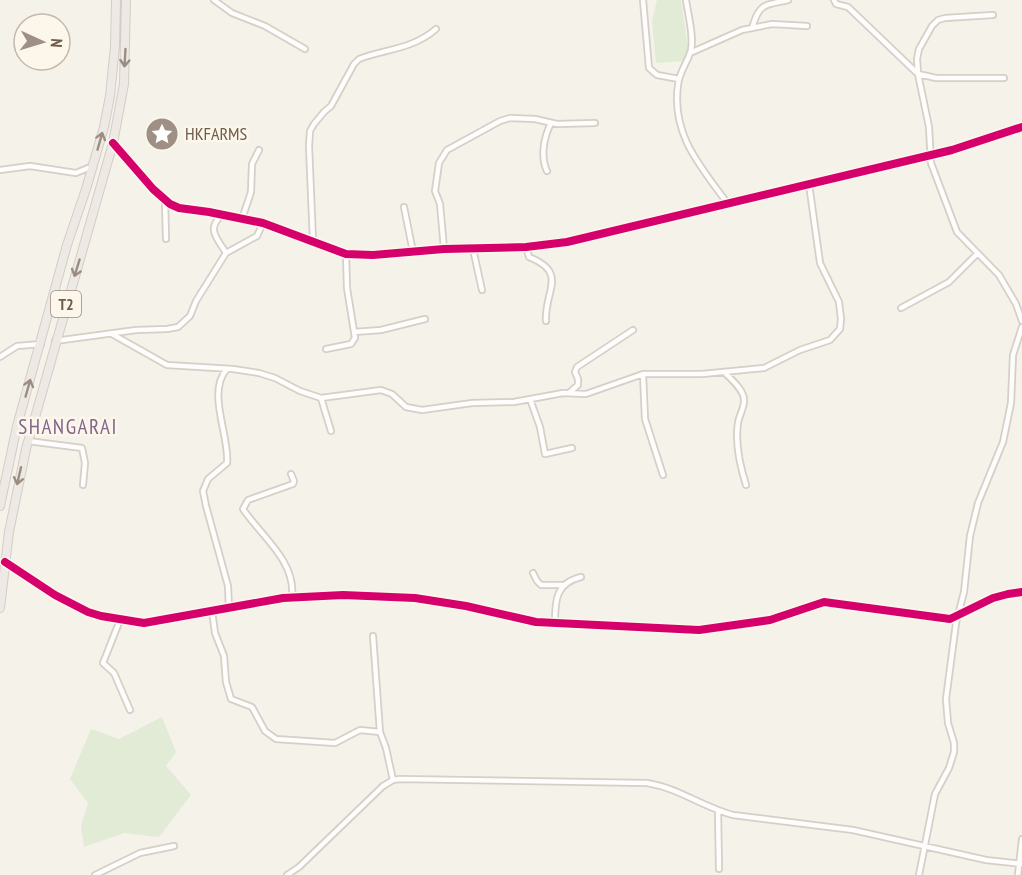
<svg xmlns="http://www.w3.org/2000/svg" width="1022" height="875" font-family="'PT Sans Narrow',sans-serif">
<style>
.green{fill:#e1ebd6}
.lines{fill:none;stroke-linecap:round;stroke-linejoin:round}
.street-casing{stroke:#d4cfc8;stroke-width:8}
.highway-casing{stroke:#d3cdc7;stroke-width:10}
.street{stroke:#fefdfc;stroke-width:4.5}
.highway{stroke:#efe9e5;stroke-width:8}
.cycleway-casing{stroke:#fdf7eb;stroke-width:11}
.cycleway{stroke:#d6006c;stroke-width:8}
.oneway{stroke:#9c8d82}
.labels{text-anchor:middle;stroke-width:5;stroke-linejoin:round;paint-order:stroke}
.shield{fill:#fdf7eb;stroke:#9a8a7c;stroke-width:1.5}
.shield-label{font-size:16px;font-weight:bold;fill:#6f5c4d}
.poi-label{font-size:18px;fill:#6f5c4d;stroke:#fdf7eb;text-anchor:start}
.quarter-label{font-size:21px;letter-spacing:1.5px;fill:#81658c;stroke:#fdf7eb}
</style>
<rect width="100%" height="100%" fill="#f5f2ea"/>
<path class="green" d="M657,0H681L688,48L683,61L656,63L652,21Z
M162,717L176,752L166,766L191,795L159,837L124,833L84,847L81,826L88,803L70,779L91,729L119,739Z"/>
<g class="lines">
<defs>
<path id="street" d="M214,0L232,13L265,26L305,49
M643,0L649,68L657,75L679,79
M686,0C688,15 694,35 691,50C688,62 679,72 678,85C671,135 701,167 728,204
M834,0L836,4L848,7L918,74L936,78H1004
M993,15L945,18L938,20L932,26L919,49L917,59L918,74L929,127L931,163L957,232L999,275L1016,304L1022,321
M753,25C760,2 767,5 788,0
M690,53L742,30L772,24L807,26
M113,143L153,189L170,204L179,208L209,212L263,223L346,254L373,255L444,249L526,247L567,242L952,150L1022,127
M0,170L30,166L76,173L93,166
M547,171C540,156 544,137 551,123
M165,201L166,239
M404,207L413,252
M222,215C206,229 217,238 226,253
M242,219L251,192L252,164L259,150
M313,241L309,146L310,131L314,124L324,112L331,106L354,64L359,59C386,49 413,49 436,29
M526,247L529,257C569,273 544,291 546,321
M444,249L440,204L435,191L439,163L447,150L500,121L510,118L535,119L557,124L595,123
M473,249L482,290
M901,308L949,282L977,254
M354,332L381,330L425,319
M112,334L167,365L233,369L259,373L275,378L300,391L321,398L381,390L392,394L406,407L422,410L472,403L514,402L563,393L586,394L643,374H702L764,368L800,350L830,340L840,329L841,319L839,302L820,263L809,184
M55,341L136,330L167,329L178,327L190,316L196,301L226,253L257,236L263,223
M326,349L351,344L355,338L347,288L346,254
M0,357L17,346L41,344
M227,369C206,392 230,437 227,463L208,479L203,491L206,506L228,586L229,608
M724,372C731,379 743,389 744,399C745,407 739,415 738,423C735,442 740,466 746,485
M643,374L645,419L663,475
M569,393L578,385V379L575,372L577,367L633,330
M321,398L331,431
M530,399L540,427L545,454L572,448
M28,441L82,448L85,463L83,485
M291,474L294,481L293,484L248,500L243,509C261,536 296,561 292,597
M6,562L55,595L88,612L101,616L144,623L283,598L343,595L415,598L466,606L536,622L699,630L770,620L824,602L950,619L993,598L1008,594L1022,592
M533,573L537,581L541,585H563
M212,611L215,633L224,656L226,682L231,699L252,707L265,731L276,739L335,743L360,730L380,732
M120,620L103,663L114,673L130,710
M555,622C555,600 556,583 581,577
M373,636L380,732L386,748L393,780
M718,811L719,869
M95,875L140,853L174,846
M287,875L299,867L383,786L393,780L400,779L647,783C679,788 702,807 733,815L853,830L986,860L1022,864
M919,875L935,794L949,768L954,752V743L948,723L946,699L956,623L964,592L970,536L978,503L1003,442L1011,403L1013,355L1022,327
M1018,875L1022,839"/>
<path id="highway" d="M0,506L17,426L67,245L86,189L104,127L110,96L115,46L116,0
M0,608L9,532L26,449L113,143L124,84L126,0"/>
</defs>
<use href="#street" class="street-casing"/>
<use href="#highway" class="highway-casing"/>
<use href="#street" class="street"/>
<use href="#highway" class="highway"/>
<defs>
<path id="cycleway" d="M113,143L153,189L170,204L179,208L209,212L263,223L346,254L373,255L444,249L526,247L567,242L952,150L1022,127
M5,562L55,595L88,612L101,616L144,623L283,598L343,595L415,598L466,606L536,622L699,630L770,620L824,602L950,619L993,598L1008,594L1022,592"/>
</defs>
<use href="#cycleway" class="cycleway-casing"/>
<use href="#cycleway" class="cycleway"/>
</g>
<defs><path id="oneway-shaft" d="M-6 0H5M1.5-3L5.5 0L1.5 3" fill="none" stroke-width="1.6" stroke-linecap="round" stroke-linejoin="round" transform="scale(1.5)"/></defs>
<g class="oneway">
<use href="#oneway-shaft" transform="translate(125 58) rotate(93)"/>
<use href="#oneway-shaft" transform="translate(100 141) rotate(-74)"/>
<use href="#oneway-shaft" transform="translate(77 268) rotate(107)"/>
<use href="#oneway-shaft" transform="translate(28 388) rotate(-74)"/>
<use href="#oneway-shaft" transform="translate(19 476) rotate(103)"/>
</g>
<defs>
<symbol id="sight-disc" viewBox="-11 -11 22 22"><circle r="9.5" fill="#9e9084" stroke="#fdf7eb"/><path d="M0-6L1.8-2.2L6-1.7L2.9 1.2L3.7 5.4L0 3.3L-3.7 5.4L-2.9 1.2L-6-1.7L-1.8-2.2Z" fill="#fff"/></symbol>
</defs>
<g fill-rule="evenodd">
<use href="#sight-disc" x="143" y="115" width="38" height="38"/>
</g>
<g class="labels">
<rect class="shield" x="51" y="291" width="30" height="26" rx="4.5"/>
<g class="shield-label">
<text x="66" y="310">T2</text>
</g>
<g class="poi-label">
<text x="185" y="140">HKFARMS</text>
</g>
<g class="quarter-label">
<text x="68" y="434">SHANGARAI</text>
</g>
</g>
<g transform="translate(42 42) rotate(94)"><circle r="28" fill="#fdf7eb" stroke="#c4b9ac" stroke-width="1.5"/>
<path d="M0-4.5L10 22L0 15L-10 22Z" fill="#9e9084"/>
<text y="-9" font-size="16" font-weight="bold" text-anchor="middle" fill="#6f5c4d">N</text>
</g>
</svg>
